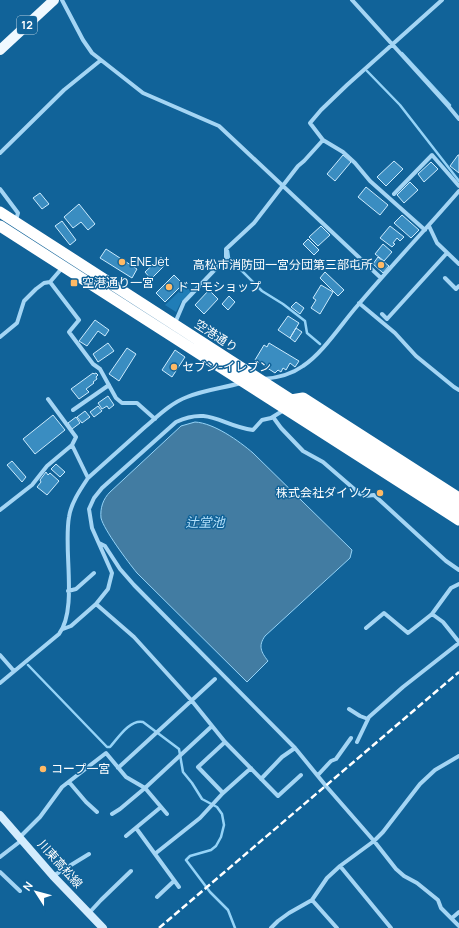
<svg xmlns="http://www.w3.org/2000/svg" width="459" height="928" font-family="Manrope,'Noto Sans JP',sans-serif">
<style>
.green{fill:#207db7}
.water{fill:#427ca2;stroke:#95d3f7}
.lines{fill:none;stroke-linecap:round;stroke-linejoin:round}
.stream{stroke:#95d3f7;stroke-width:2.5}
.building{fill:#3a8dc1;stroke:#ccebfe}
.street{stroke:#a4d5f4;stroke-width:4}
.secondary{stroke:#d3ecfd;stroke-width:8}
.primary{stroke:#f0f9ff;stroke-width:10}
.highway{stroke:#fff;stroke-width:11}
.rail{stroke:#fff;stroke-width:2.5;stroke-dasharray:7 3;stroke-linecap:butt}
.poi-dot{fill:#ffba66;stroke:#116399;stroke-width:1.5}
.labels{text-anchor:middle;stroke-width:3;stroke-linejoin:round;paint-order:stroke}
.shield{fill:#116399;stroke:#b8d0e0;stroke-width:1}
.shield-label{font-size:11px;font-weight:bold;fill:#fff}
.poi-label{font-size:12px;fill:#fff;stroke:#116399;text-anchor:start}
.street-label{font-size:12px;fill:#fff;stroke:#116399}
.water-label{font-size:13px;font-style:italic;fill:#b4e0fa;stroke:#116399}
</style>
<rect width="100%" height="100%" fill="#116399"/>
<path class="green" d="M185,286L192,292L181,302L176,312L165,305Z"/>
<path class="water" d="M195,422C214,423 239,441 253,453L352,550L350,558L265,636C258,646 261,652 268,661L247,682L137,573C128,562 104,530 101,518C100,508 103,499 110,492L181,426Z"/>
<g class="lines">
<path class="stream" d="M402,53L450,105
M367,71L400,105L459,181
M228,251L229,258L262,291L283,304L305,321L307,333L320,344
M28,665L107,747H110C118,738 130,719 143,722L179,749L183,772L192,783L202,799L217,807L222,814L224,825L221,837L216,846L211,850L190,856L186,860L210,892L228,910L235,928"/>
</g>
<path class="building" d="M343,155L351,162L335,181L327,174Z
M458,155H459V173L450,166Z
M394,161L403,169L386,186L377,177Z
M431,162L438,169L424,182L418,174Z
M410,182L418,190L404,203L397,195Z
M366,187L388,205L380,215L358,197Z
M40,193L49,204L42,209L33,198Z
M79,204L95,224L88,230L81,222L73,228L64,217Z
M402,215L419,230L411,238L394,223Z
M62,221L76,240L70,245L55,226Z
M321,226L330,235L318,246L309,237Z
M390,226L404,237L400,241L397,238L393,243L395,244L392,247L380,238Z
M308,239L319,250L314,255L303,244Z
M383,244L392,252L384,261L375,254Z
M106,249L137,269L132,278L100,258Z
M161,257L167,263L151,279L145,272Z
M378,257L389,266L383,273L373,264Z
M325,272L344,290L338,296L320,278Z
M174,275L183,284L165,302L156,293Z
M321,285L333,292L320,314L311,308L316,300L313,298Z
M209,290L218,299L204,314L195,305Z
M229,296L235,302L228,310L222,304Z
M296,302L304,308L300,314L291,307Z
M288,316L299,323L290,338L278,330Z
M95,320L109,330L105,336L98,331L87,346L79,341Z
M296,328L302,332L295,342L290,338Z
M108,343L114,351L98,362L93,354Z
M269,343L299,361L295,367L290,363L286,370L283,368L281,372L278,370L275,373L255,360L264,345L267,347Z
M127,348L136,354L119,381L109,374Z
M175,350L185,357L172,377L162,370Z
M93,373L94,374L96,373L98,375L96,377L97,379L93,382L94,383L86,389L89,392L79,399L71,389Z
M108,396L114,405L109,409L107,406L102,409L98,403Z
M98,406L102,411L94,417L90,412Z
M85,411L90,417L82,423L77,417Z
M53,415L65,430L35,454L23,439Z
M76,417L80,423L72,429L68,423Z
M12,461L26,477L22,482L7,465Z
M56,464L65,472L60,477L51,469Z
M46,472L48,475L50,473L59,481L47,495L37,487L41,482L40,480Z"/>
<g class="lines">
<path class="street" d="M62,0L83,40L92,53L101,60L143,93L219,126L381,278
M352,0L449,107L459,119
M0,153L64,90L101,60
M0,189L18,213L16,220
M394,194L432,155L459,186
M429,226L437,243L459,264
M425,230L370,181L355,163L343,152L323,140L310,123L321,110L347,85L442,0
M63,267L50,282L79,320L69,332L93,364L100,369L116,398L122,403H137L155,419
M445,278L456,289L459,286
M359,303L395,333L416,356L454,387L459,390
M382,314L387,319L447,253
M175,323L184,302L226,258V249L254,223L298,166L304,161L323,140
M0,337L17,323L24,301L36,289L44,283L50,282
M263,379C276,378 292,374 303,366C323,353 342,323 358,305C391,266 426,229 459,191
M73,410L109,385
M273,417L281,428L303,451L323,462L360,494L365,496L374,495L446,561L459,570
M72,445L88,478
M0,510L32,485L47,466L72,445L76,437L48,399
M99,543L105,546L120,569L134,585L295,748L326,786L374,841L396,869L404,876L417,883L438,900L441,908L459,926
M68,591L76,589L94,573
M96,604L134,637L192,701L225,742L278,796L301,775
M432,614L443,622L459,642
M366,628L384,613L408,633L432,614L451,588L459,584
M63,629L71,626L96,604L108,589L112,573L92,528L89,509L94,498L102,488L176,422C210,406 221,426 253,430L262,420L271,418L284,410
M0,655L14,671
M0,683L59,634C78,609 63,549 69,517C71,503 80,490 88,478C107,461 126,444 145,427C158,416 171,403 187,397C204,390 223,388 241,383
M349,709L360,716L368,719
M357,742L369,717L403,687L459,643
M118,768L215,679
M318,775L331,761L336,759L351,738
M261,779L282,757L295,748
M69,782L86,802L97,812
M223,793L198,767L225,742
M112,814L120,809L145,788L212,726
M136,828L179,887
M126,836L161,807
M20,837L40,817L62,787L106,753L126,777L145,788L167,814
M156,853L200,818L223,793L251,768
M0,857L22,840
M340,866L391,928
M0,872L20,891
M53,876L89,854
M157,897L174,881
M312,900L337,928
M89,913L101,900L131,871
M452,918L459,912
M271,928L278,921L289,913L312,900L327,878L340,866L374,841L383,832L420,784L435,770L459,756"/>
<path class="secondary" d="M0,815L53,876L103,928"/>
<path class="primary" d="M0,50L54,0"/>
<path class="highway" d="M0,212L459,508
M0,226L459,520
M291,400L303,398L459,498"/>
<path class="rail" d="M159,928L459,672"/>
</g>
<g class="poi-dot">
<circle cx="122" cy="262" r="4"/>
<circle cx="381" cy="265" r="4"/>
<rect x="70" y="279" width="8" height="8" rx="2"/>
<circle cx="169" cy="287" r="4"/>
<circle cx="174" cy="367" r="4"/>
<circle cx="380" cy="493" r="4"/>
<circle cx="43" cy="769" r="4"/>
</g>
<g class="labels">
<rect class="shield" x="17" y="16" width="20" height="18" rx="3"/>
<g class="shield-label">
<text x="27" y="29">12</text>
</g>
<g class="poi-label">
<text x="130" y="266">ENEJet</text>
<text x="373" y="269" text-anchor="end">高松市消防団一宮分団第三部屯所</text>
<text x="82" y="287">空港通り一宮</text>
<text x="177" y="291">ドコモショップ</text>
<text x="182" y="371">セブン-イレブン</text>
<text x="372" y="497" text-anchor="end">株式会社ダイソク</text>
<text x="51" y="773">コープ一宮</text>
</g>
<g class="street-label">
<text transform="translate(216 336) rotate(33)" y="4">空港通り</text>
<text transform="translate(60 864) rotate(48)" y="4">川東高松線</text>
</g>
<g class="water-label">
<text x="205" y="527">辻堂池</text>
</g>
</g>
<g transform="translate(36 892) rotate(306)" stroke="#116399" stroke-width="3" paint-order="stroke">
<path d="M0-3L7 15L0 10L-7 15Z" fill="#ffffff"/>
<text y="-6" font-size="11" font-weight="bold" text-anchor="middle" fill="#ffffff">N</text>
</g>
</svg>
